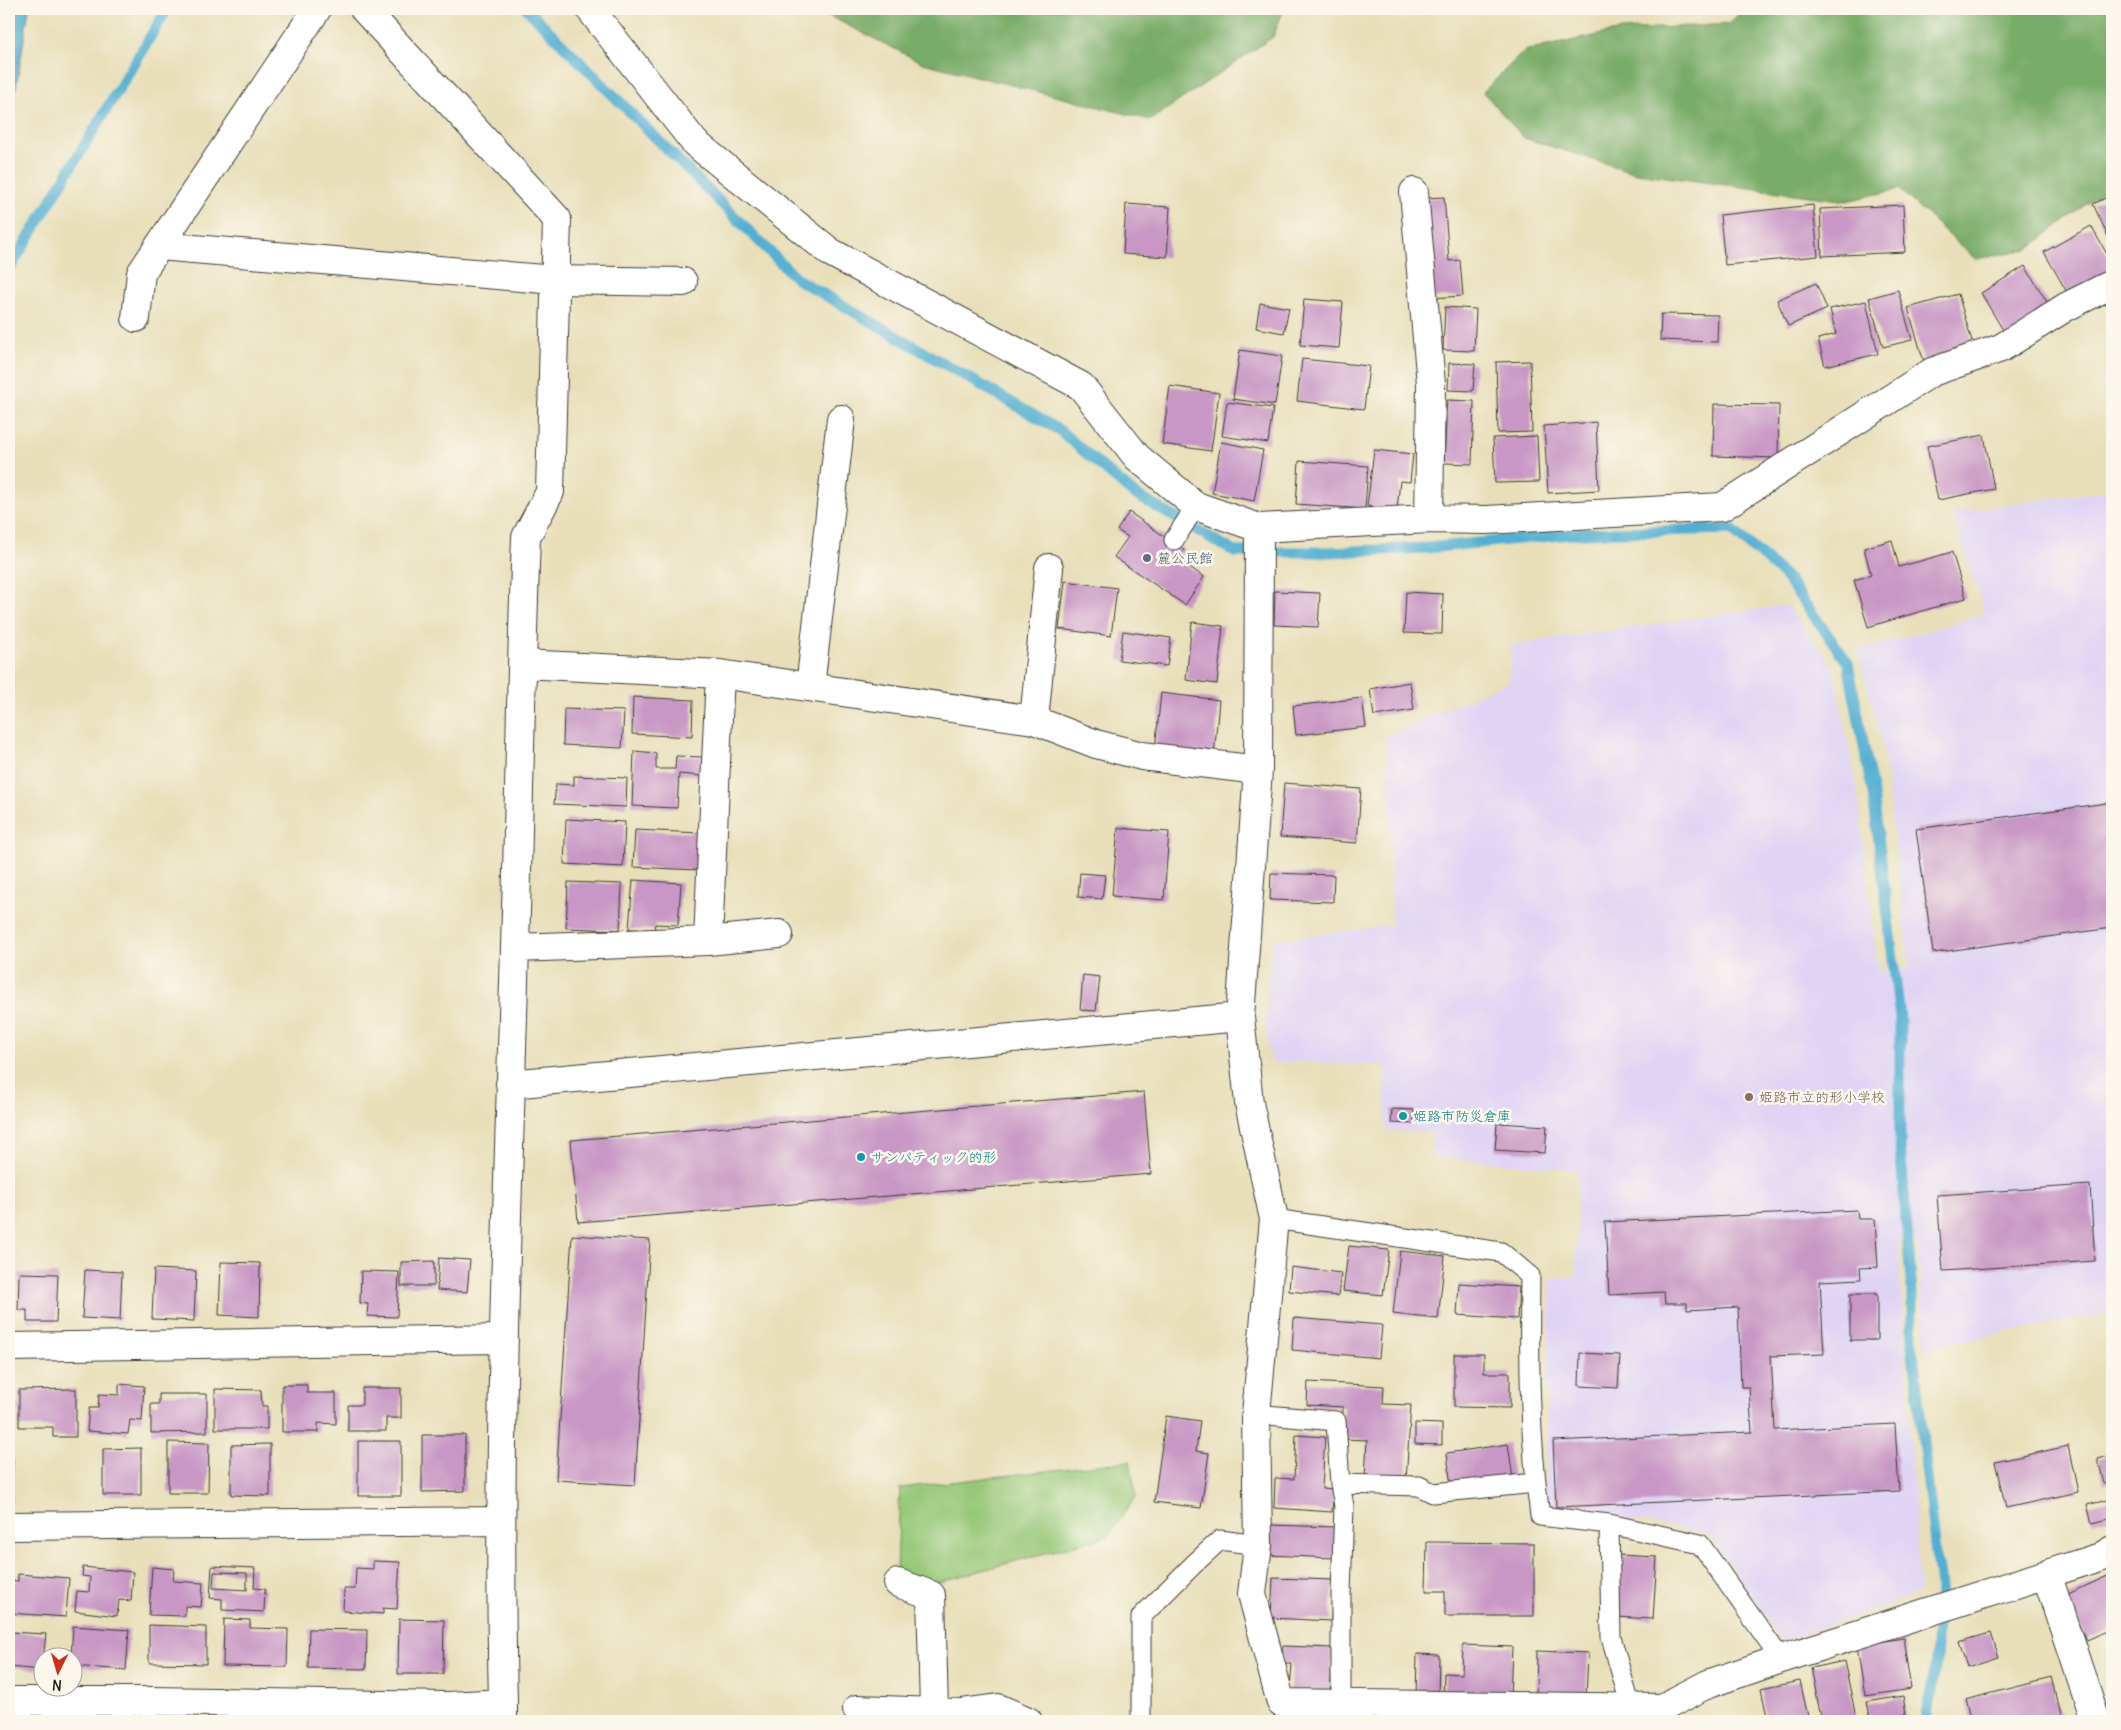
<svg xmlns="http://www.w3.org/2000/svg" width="2121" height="1730" font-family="Delius,'Klee One',sans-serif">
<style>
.built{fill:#e0d4f4}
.green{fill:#97c878;stroke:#5a724a}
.forest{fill:#79ac68;stroke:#4a6442}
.water{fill:#53afd1;stroke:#386676}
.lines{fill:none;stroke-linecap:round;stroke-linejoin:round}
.stream{stroke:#53afd1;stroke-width:11}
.building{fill:#c897c5;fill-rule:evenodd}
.lane-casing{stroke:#3b3934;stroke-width:21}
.street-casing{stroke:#3b3934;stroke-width:30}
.secondary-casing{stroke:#3b3934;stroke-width:30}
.lane{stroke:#fff;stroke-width:19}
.street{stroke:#fff;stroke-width:28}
.secondary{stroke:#fff;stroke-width:28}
.service-dot{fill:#5c6f8a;stroke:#fbf7ec;stroke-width:2}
.education-dot{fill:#8d6e63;stroke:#fbf7ec;stroke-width:2}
.culture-dot{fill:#0f9aa8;stroke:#fbf7ec;stroke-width:2}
.labels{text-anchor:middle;stroke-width:5;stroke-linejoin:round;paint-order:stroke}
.service-label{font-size:14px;fill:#4e5e75;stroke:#fbf7ec;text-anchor:start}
.education-label{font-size:14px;fill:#785e54;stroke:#fbf7ec;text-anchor:start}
.culture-label{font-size:14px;fill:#0d838f;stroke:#fbf7ec;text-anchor:start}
</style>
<rect width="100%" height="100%" fill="#fbf7ec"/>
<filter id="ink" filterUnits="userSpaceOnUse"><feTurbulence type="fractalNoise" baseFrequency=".02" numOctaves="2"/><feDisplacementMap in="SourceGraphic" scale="10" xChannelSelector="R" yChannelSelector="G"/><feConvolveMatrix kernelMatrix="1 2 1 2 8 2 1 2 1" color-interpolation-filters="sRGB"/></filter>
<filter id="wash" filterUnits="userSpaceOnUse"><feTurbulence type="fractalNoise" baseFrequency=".0096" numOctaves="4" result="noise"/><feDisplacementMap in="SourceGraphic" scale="20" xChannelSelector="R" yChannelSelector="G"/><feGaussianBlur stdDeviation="1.12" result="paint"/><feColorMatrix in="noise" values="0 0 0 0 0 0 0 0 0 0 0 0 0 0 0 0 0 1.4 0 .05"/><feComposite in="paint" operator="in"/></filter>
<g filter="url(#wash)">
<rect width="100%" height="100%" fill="#e8dfba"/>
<path class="built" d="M2112,490V1312L1926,1347L1917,1240H1898L1920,1593L1782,1642L1711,1536L1661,1524L1545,1510L1550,1279L1576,1277L1578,1170L1432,1157V1132L1386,1130L1385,1065L1271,1062L1265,1026L1272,941L1392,925L1387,736L1509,682L1511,645L1786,605L1833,666L1858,795L1878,971L1910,968L1883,746L1858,651L1985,614L1952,513Z"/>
<path class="green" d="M1130,1461L1136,1497L1108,1536L935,1583L897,1571L900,1488Z"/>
<path class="forest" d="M815,9H1284L1273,37L1151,120L923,63Z
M1743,9H2112V184L2028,249L1975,259L1899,189L1847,201L1636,173L1524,138L1483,92L1524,51L1621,30L1729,24Z"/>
<path class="water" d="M9,9H29L12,111L9,117Z"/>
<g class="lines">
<path class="stream" d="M527,9L797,279L1059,430L1134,494L1235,552H1328L1427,548L1581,533L1731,529L1785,576L1848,663L1873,794L1900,1017V1145L1912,1292V1345L1940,1588L1936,1662L1926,1721
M9,270L167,9"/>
</g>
<g id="blocks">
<path class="building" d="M2112,195V245L2093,204Z
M1444,197L1449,261L1460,260L1463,296L1430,298L1423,198Z
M1126,204L1170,207L1167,257L1123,254Z
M1813,205L1818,256L1725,265L1720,215Z
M1903,205L1905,252L1822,256L1820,209Z
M2091,226L2112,263V270L2068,294L2044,252Z
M2025,266L2052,310L2007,337L1981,293Z
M1816,283L1827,309L1788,326L1777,300Z
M1898,290L1912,340L1883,347L1869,298Z
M1958,294L1974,348L1924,362L1908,308Z
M1304,299L1343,302L1339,348L1300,345Z
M1866,301L1878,354L1825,366L1818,339L1836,334L1830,309Z
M1260,303L1289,308L1284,333L1256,328Z
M1445,307L1476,309L1474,351L1443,350Z
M1661,314L1718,315L1717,342L1660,340Z
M1240,350L1282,356L1275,405L1233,399Z
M1302,359L1369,366L1364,409L1297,401Z
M1530,361L1532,432L1498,433L1496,362Z
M1449,363L1475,364L1473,391L1448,390Z
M1170,386L1219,393L1211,451L1162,444Z
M1447,400L1474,401L1472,464L1444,463Z
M1227,402L1273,408L1268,443L1222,436Z
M1714,404L1779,405L1778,458L1713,456Z
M1596,422L1599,490L1548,493L1544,426Z
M1984,435L1994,489L1938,500L1927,446Z
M1537,436L1539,482L1495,483L1493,438Z
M1221,442L1263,450L1254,501L1212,493Z
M1374,450L1413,454L1410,482L1400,481L1397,510L1367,506Z
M1299,461L1368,466L1365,509L1296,504Z
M1129,512L1184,550L1178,559L1204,577L1185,605L1114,557L1128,537L1117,530Z
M1892,540L1899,567L1952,552L1966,598L1868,627L1854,580L1871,575L1864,548Z
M1065,581L1117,588L1111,636L1059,629Z
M1275,591L1320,593L1318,627L1274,625Z
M1406,592L1443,594L1442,634L1404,633Z
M1192,622L1223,626L1217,684L1186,680Z
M1123,631L1171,638L1167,666L1119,660Z
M1410,682L1414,710L1374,716L1370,689Z
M1161,693L1219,700L1214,757L1155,750Z
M633,697L693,700L692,737L632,734Z
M1362,698L1366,727L1296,735L1293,706Z
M564,709L624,711L622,748L563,745Z
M634,751L656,753V769H675L676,756L703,757L702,776L679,774L677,808L632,806Z
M574,776L627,778L626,807L554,804L556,784L574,785Z
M1284,783L1361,789L1357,843L1280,837Z
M2107,803L2112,840V928L1933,953L1916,829Z
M566,819L625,822L623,867L564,864Z
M1118,828L1169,832L1164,900L1112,896Z
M635,830L700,833L698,870L633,867Z
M1080,873L1105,875L1102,899L1078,897Z
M1271,873L1334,875L1333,902L1270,900Z
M633,880L681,883L678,925L655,924L654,930L629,929Z
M568,882L622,884L620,930L566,928Z
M1083,975L1100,977L1096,1011L1080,1010Z
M1144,1092L1151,1174L578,1222L571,1140Z
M1392,1109L1414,1110V1124L1391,1123Z
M1497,1123L1547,1126L1545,1153L1495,1150Z
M2090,1185L2095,1261L1943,1271L1937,1195Z
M1857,1210L1858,1219H1875L1878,1267L1860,1268L1861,1279L1820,1281L1824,1354L1771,1356L1775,1430L1895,1424L1899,1491L1556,1507L1553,1441L1752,1432L1749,1387H1741L1738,1307L1687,1310V1303H1665L1664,1292L1609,1295L1605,1222Z
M572,1235L650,1240L635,1485L556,1480Z
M1349,1246L1389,1250L1383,1295L1343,1291Z
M1400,1251L1445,1256L1438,1319L1393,1314Z
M439,1258L470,1260L467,1292L437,1290Z
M434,1261V1286H401V1262Z
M221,1262L260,1263L259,1317L219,1315Z
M1291,1267L1341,1273L1338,1296L1289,1291Z
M154,1269L196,1271L194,1321L152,1319Z
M85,1270L122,1272L120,1320L82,1318Z
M361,1271L399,1272L397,1317L367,1316L368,1304L360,1303Z
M19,1273L58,1274L56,1322H27V1310H18Z
M1459,1283L1519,1287L1517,1319L1457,1315Z
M1850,1294H1877V1340H1850Z
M1294,1318L1382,1325L1379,1358L1292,1350Z
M1580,1353L1620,1355L1618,1388L1579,1386Z
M1454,1354H1484V1373H1510V1408L1454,1407Z
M1308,1382L1384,1386L1383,1404L1411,1405L1406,1480L1365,1478L1367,1440L1342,1439L1343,1407L1307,1405Z
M119,1384L144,1386L142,1421L130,1420L128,1434L87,1431L89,1408H98L99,1394L119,1395Z
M282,1385H307V1393H336V1424L318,1423V1432H282Z
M362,1388H401V1418H386V1431H348V1405H362Z
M76,1389V1437H53V1427H19V1390Z
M215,1389L261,1390L262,1406H267V1429H215Z
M159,1394H207V1432L151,1433V1404H159Z
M9,1398L12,1399L10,1425L9,1424Z
M1166,1416L1200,1421L1196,1451L1209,1453L1201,1508L1154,1502Z
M1415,1423L1442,1424V1445L1415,1444Z
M422,1435H465V1491L422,1492Z
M1296,1435L1325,1437L1322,1489L1334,1490L1332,1512L1274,1508L1275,1478L1294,1479Z
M358,1441H401V1496H358Z
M168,1442L209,1443L208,1493H168Z
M270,1444V1496L231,1495V1445Z
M1508,1444L1513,1478L1451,1487L1447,1453Z
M2068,1446L2078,1492L2006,1508L1995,1462Z
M141,1448V1495H103V1449Z
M2112,1455V1482L2104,1484L2098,1459Z
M9,1458H13L12,1502H9Z
M2112,1499V1518L2092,1523L2087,1505Z
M1269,1525L1335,1527L1334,1558L1268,1555Z
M1427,1542L1534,1543V1616H1445V1591H1426Z
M1619,1555L1657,1557L1653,1619L1615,1617Z
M373,1561L400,1562L397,1609L383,1608V1614L343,1611L344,1589H355L356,1568L373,1569Z
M212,1566L255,1568L254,1588L265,1589L264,1612L222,1610V1599L210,1598ZM214,1572L247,1573V1590L213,1588Z
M83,1567L133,1572L131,1601L119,1600L117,1616L75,1611L77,1591L89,1592L90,1577L82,1576Z
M152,1567L174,1569L173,1581L203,1583L201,1607L185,1606V1616L149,1615Z
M18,1574L69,1578L66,1617L9,1613L11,1581H18Z
M2112,1574V1628L2086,1640L2066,1595Z
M1273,1578L1333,1580L1331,1621L1271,1618Z
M224,1619L250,1620V1628L288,1629L287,1667L223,1666Z
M399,1619L444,1620L443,1674H398Z
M149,1625L206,1627V1664L149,1663Z
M73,1626L129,1630L126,1670L72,1666V1658H71Z
M309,1629L367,1630L366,1669L308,1668Z
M9,1632L46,1634L42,1670L9,1667Z
M1990,1633L1998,1657L1967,1667L1959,1642Z
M1903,1638L1911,1689L1865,1696L1857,1646Z
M1463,1645L1512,1647L1510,1700L1443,1698L1444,1673L1462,1674Z
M1283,1646L1333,1648L1330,1692L1290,1690L1292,1664H1282Z
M1537,1651L1588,1653L1586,1698L1536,1695Z
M1417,1654L1439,1655L1438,1699L1416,1698Z
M1844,1661L1857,1721H1822L1811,1668Z
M2051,1678L2062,1721H1971L1965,1700Z
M1800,1681L1809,1721H1768L1761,1689Z
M1903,1696L1907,1721H1871L1867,1702Z"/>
</g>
</g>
<g filter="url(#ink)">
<use href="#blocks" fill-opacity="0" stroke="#3b3934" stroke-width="1"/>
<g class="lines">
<defs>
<path id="lane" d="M1174,540L1196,506
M1274,1219L1501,1252L1530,1276C1529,1356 1529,1436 1540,1516L1609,1524L1700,1544L1781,1659
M1256,1414L1336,1421L1340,1484L1419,1486L1433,1493L1536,1483
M1340,1484L1344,1506L1341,1594V1703
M1609,1524L1611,1637L1631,1708
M1141,1721V1617L1194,1564L1220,1540L1258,1545"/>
<path id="street" d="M364,9L557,219L550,492L526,537C521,673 519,810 515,947C508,1199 497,1451 503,1703
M590,9L695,143L830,252L1081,386L1137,457L1196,506L1259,528L1429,519L1486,520L1722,507L1932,372L2001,348L2066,307L2112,284
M1414,192L1431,384L1429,519
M159,246L555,280L683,282
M136,318L141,273L317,9
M1259,528L1258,770L1240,1017L1249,1103L1274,1219L1256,1414L1258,1545L1252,1594L1281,1703L1662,1708
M522,664L720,674L708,941
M720,674L1034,720L1096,744L1142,756L1258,770
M810,687L841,419
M1034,720L1049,568
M515,948L708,941L779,934
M510,1084L1240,1017
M9,1347L502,1339
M9,1526L500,1521
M2047,1574L2096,1721
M898,1583L931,1595L934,1710
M857,1709L961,1713L998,1708L1028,1721
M1659,1721L1662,1708L1708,1684L1781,1659L2100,1557L2112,1550"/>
<path id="secondary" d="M9,1701H151L448,1706L503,1703V1721"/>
</defs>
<use href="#lane" class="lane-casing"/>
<use href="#street" class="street-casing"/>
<use href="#secondary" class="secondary-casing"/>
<use href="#lane" class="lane"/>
<use href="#street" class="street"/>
<use href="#secondary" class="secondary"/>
</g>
</g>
<circle class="service-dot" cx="1147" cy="558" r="5"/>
<circle class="education-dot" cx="1749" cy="1097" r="5"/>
<g class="culture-dot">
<circle cx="1403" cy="1116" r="5"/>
<circle cx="861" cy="1157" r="5"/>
</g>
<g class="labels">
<g class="service-label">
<text x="1157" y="563">麓公民館</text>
</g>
<g class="education-label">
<text x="1759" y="1102">姫路市立的形小学校</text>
</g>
<g class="culture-label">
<text x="1413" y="1121">姫路市防災倉庫</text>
<text x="871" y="1162">サンパティック的形</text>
</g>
</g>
<rect width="2121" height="1730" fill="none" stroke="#fbf7ec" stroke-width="30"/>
<g transform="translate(58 1672) rotate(185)"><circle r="24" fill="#fbf7ec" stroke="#a29f99"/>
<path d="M0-4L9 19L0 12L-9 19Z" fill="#c8321e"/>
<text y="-8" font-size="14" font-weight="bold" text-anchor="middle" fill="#1c1c1c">N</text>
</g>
</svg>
